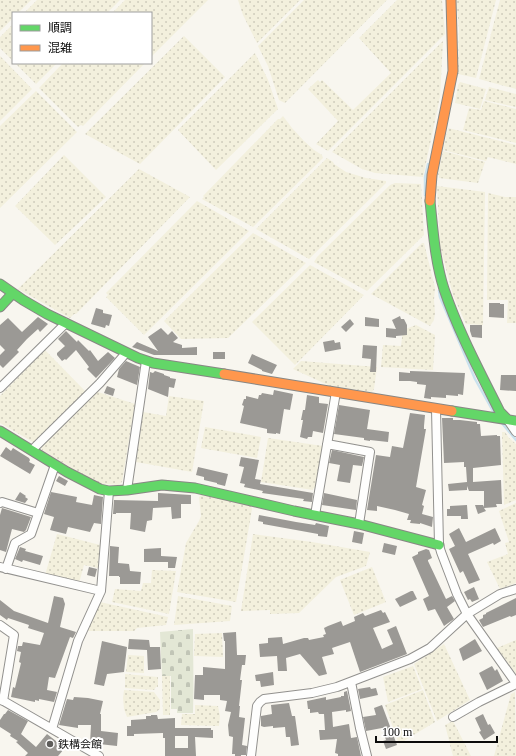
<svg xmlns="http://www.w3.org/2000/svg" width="516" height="756" font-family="'Times New Roman','Noto Sans JP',serif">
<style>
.farmland{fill:url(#farmland-dots)}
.cemetery{fill:url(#cemetery-stones)}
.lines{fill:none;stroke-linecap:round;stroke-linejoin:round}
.stream{stroke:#cae2ee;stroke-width:2.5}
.building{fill:#9b9995;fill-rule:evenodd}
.street-casing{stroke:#92918e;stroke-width:10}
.fast-casing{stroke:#888784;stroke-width:11}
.slow-casing{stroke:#888784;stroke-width:11}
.street{stroke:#fefefd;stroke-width:8}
.fast{stroke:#63d668;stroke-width:9}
.slow{stroke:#ff974d;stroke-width:9}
.poi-dot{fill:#5e5d5b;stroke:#fff;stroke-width:1.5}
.labels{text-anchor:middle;stroke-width:4;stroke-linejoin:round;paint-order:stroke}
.poi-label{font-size:11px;fill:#0b0b0b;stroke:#fff;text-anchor:start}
</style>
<defs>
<pattern id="farmland-dots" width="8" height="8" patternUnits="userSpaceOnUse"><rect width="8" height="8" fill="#f3f0dd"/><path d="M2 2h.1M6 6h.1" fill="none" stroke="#cfccbc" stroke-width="1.8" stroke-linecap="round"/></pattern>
<pattern id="cemetery-stones" width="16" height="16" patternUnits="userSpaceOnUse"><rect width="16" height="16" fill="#e3e7d5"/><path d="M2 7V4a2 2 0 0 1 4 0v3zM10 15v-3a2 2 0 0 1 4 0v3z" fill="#c1c5b6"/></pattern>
</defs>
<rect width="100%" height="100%" fill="#f8f6ef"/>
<path class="farmland" d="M0,0H31L18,13H13V18L0,31Z
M37,0H120L107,13H24Z
M125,0H208L151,57V13H112Z
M238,0H300L257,43L243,15Z
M304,0H387L285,103L279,100L268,66L258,46Z
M397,0H442L445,34L328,151L316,144L338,121L308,89L318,80L320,82L322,80L353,110L391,73L359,38Z
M456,0H496L476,78L458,74L459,28Z
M500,0H516V89L479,79Z
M13,24V61L0,48V37Z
M184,36L225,77L140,164L85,134Z
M443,41L440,97L423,177L375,173L362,169L332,152Z
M255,53L268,80L278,109L216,170L178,130Z
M0,56L32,89L0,121Z
M15,63H57L36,84Z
M63,63H145L83,126L81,125L78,127L39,88Z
M460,82L486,89L480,109L455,103L458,85Z
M489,87L516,94V107L485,100Z
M36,91L77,132L0,208V126Z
M484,101L516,109V143L463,130L469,108L481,110Z
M283,116L292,128L304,141L314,150L322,155L323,158L253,227L202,199L204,197L203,196L278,119H280Z
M448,128L516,145V164L488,157L486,161L443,150Z
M443,151L485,162L478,183L439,178V175H438Z
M64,155L106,197L55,245L15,206Z
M327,158L333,162L334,164L346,172L366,178L386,181V183L309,259L256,229Z
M139,169L190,197L76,314H74L70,318L18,289Z
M395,183L421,184L424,235L367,291L314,262L317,257L390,185Z
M437,186L485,192L483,325L466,324L453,295L440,246Z
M488,193L505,197H516V323H507L508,300H487Z
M197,201L249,231L144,335L106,297L108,295L106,293Z
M253,233L306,263L228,338L181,339L164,321Z
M422,243H424L435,288L434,300L435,313L434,320L430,326L371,294Z
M310,265L364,295L295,365L252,322Z
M416,325L435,335L433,370L381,367L383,345L401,346L403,330Z
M45,350L87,393L36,443L33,442L0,423V396Z
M301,361L377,367L374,389L372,392L330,386L293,369Z
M95,391L135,404L122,482L118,485L104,484L93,481L42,450L41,445L48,438H50L53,435V432Z
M169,396L204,401L192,472L136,462L143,412L166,416Z
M205,427L261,437L257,458L201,448Z
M502,432H505L509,438L516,444V500L504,505Z
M268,438L323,446L316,489L313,488V490L261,482Z
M202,494L251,506L252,509L243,562L236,602L177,592L186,543L199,521L201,516L199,497Z
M516,503V583L500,589L487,562L508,554L505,543L509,542L499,511Z
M57,534L100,545L98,568L84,565L79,583L45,575Z
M253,534L312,542L370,552L366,566L336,577L299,613L270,614V610L241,611Z
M372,567L386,602L354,615L340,580Z
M152,570L176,571L169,614L112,602L115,589L141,591L143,583H151Z
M178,596L232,606L230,621L174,625Z
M100,602L168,617L166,625L137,628L134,631H87Z
M222,633L223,657L194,656L195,634Z
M516,640V674L497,648Z
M444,644L470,700L437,721L414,664Z
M128,655L144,656V673L126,672Z
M413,666L422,689L388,702L383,677Z
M125,674L158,677V687H156L154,690L125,688Z
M162,676H170V715H163Z
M124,690L154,692L160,700V709L156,712L127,717L124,709L123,698Z
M423,690L435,722L399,744L385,705Z
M515,692L516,756H494L511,694Z
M195,705L218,706L220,716L219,726L181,725L182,714H195Z
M453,721L471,756H453L445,725Z"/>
<path class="cemetery" d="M193,629C193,657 194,685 193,713H177V709H171V676H162L160,632Z"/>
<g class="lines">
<path class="stream" d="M425,195V177L428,164
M439,291L440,297L475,379L494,413
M501,422L516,440"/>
</g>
<path class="building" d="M489,303H500V304H504V318L489,317Z
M96,308L103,310V313L112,315L109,326L106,325L105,328L91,324Z
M400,316L401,319H404L407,325V335L396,336V338L386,337V328L396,329L392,320Z
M38,317L48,324L40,332L38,329L27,339L17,350L19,352L3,368L0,365V355L5,350L0,345V325L8,318L22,332Z
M365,317L379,319V327L365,326Z
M350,319L354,324L346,332L341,327Z
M470,325H482V338L472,337L470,331Z
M161,328L168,335L172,331L178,338L173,342L182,345V348L197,347V355H154L132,347L137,342L158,351L148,337Z
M66,331L77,342L78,340L89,351L90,350L98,361L108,352L115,358L96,378L87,369L89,367L76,350L66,360L65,359L62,361L57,355V353L65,346L58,339Z
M334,340L335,343L340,342L341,349L325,352L323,342Z
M363,345L377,346L376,372H370L371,359L362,358Z
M213,352H225V359H213Z
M252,354L277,365L272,374L262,371V370L248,363Z
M126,361L140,367L137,385L117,377L119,369Z
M155,371L164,374V375L170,377V378L176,379L174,388L169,387L168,397L148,389L150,372L153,373Z
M410,371L465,373L463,395L458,394V396L446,395V398L431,397V399L424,398L426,385L417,384V382L410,381H399V372L410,373Z
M501,375H516V391L500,390Z
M107,386L115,389L113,396L104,393Z
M274,390L293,394L290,410L284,409L280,434L276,433V434L267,433V429L240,423L244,406L242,405L244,399H246V396L258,399L259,395H261L262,393L273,395Z
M307,395L319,397V403L328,404L323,433L313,431L312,437H308L307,439L300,437L303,420H301L303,410H305Z
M339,405L370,410L367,429L389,432L388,442L370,440V441L364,440V438L334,434Z
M410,413L425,415L424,426V429H426L416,487L426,490L422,505L424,506L422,514L433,517L432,527L420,523V524L410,523L411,520H407L409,514L395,510L377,506V511L367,510L376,455L390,457L392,446L403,448Z
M442,418H453V420H460L477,422V424H480L481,436L497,435V436H500L501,465L473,468V482L501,480L502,504H496L497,507L484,508L486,511L478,514L475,505H483L484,507V491H469L467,486V490L449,491L448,484L467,482L466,467H464V462L444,463Z
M6,447L11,451L13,448L29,458L30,460L29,462L35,465L30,474L0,456Z
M332,450L364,457L362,466L353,465L350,483L337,481L340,465L329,463Z
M241,457L259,460L255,479L261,480L260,484L313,493L312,502L303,501L304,499L262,493L263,491L244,487L245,484L240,483L244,467L239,466Z
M198,467L228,474L225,486L217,484V483L204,480V477L196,475Z
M59,476L68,481L65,486L56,481Z
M20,492L26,496L25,497L28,499L25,503L15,500Z
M51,492L77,497L76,502L92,505L94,495L103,497L101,524L94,523L90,532L68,527L66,534L50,530L54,517L44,514Z
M158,493L191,495V504H181V518L172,519L171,507L153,508L152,520L147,521L145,532L130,529L131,513H116V514H113L114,500L158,501Z
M324,493L357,500L356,510L322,505Z
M467,505L468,519H461V516H447V509H450V506Z
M2,508L31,517L26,530L24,532L12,529L6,552L0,550V515Z
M259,515L296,522L315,525L316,523L329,526L327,537L318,536V534L263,524V522L258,521Z
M459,528L466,542L495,528L501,541L494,545L493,543L468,554L480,580L469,584L463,571L460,573L449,549L455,546L449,534Z
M354,531L364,533L362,544L352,542Z
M384,543L397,546L395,555L382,552Z
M110,546L119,547L118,563L129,564L130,571L141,572L140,584H120V577H119V576H109Z
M20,547L26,549L25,551L43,556L40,565L23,560L22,562L15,559Z
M161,548V556L177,557L175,568H168V562H144V549Z
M426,549L429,550L432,558L428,560V561L445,597L446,599L452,596L455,601L447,607L454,619L444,626L435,609L428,611L423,599L429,596L412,557L418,554V552Z
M89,567L97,569L95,577L87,575Z
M474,587L479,599L472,602L470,599L468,600L464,592Z
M411,591H413L417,599L400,607L395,599Z
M54,596L63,598L65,604L60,627L76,632L73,638L70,637L55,678L49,677L47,690L57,692L54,702L39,699V701L35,700V702L11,697L13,687L15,688L21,663L19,662L21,652L17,651L18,646H22L23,642L40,645L44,633L28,628L29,625L8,618L7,620L0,615V600L14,611L48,623Z
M516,598V615L511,617L510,616L483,627L479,620L483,618V615L486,614V613Z
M381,610L383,613L385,612L390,622L373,628L382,649L393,644L387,630L396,626L407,654L360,672L350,642L332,648L334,654L322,657L327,674L319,676L300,654L286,658L287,671H278L277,656L260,657L259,644L268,643V638L282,637L283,644L304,638H308L309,640L324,637L323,635L326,634L324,628L328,626L341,621L343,626L355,621L354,617L363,613L365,616Z
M236,632L237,655H246L245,665H242L240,680H242L239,706H240L239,717L245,718L242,745L247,746L246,755H241V756H235V754H232L233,737L229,736L228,725L231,712L225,711L227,701L220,700V695H204V700L194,699L195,675H203V667L225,669V641H224L223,633Z
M129,639L149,640L150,647H160L161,669L148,670L147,650L128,649Z
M475,639L482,651L463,661L459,649Z
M102,641L127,647L124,672L107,674L104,686L94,684Z
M492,666L495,671L497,669L503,681L487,690L479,673Z
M273,672L274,685L261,687L260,681H256L255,675Z
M370,687L371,689L376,688L378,695L360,699L358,689Z
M347,691L351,711L346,712V710L332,712L333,727L349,724L351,738L357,737L361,756H338V754L335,753L337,739L320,740L319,730H325L324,714H319L318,712L310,713V709H308L307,701L326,697V700L341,697V696H344V692Z
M74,697L88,698L103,701L100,714H101V731L118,733L117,746L90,743L91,725H78V728L59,725L67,699L73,700Z
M289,703L292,716H295L299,745L291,746L290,737H286L285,727L273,728V726L264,727L261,726V716L272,714L271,705Z
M382,705L397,745L386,749L383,741L386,740L382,728L366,731L363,717L376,715L374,708Z
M8,710L28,721L21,734L36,747L47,734L65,748L58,756H25L28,753L16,742L18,741L10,736L11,734L0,727V720L4,714H5Z
M483,714L488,725L490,724L495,733L484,740L479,732L481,731L475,718Z
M151,715H157L158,719L175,718V728H211V730H213V738L195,737L196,756H165V738H163V733L134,734V736H127V726H131V720L146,719V716H151ZM175,736H188V748H175Z"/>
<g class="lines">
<defs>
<path id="street" d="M0,388L66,323
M436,409L439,545L441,552L457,594L467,614L516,683
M507,419L516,432
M327,444L370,452L359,524
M32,450L100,383L126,353
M127,490L146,361
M0,503L2,502L38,513
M315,515L336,392
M0,567L101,591
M6,569L15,543L31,534L55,465
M0,625L14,635L3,701
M351,682L360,728L367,756
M0,699L99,756
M453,717L479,702L516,684
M52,729L78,641L101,591L109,491
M251,756L257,706L260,702L264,699L312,693L337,687L410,659L430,648L467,614L500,594L516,589"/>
<path id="fast" d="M430,201C433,230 435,261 444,289C458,331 480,372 500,412L507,419
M0,284L23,300L47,314L138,358L153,363L224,374
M0,307L12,294
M452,411L516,421
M0,431L67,472L100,489L109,491L127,490L162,485L195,488L294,511L359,524L439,545"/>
<path id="slow" d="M430,201L432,175L453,71L451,0
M224,374L452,411"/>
</defs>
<use href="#street" class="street-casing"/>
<use href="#fast" class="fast-casing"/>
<use href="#slow" class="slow-casing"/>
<use href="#street" class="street"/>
<use href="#fast" class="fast"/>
<use href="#slow" class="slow"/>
</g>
<circle class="poi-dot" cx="50" cy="744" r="4"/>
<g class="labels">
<g class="poi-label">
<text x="58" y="748">鉄構会館</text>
</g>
</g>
<rect x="12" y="12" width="140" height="52" fill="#ffffff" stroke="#9d9d9d"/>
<rect x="20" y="25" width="20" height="6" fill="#63d668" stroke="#9d9d9d"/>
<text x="48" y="32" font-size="12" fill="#0b0b0b">順調</text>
<rect x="20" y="45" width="20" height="6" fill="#ff974d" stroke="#9d9d9d"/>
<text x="48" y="52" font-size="12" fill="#0b0b0b">混雑</text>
<path d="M376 736v6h121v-6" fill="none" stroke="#0b0b0b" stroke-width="2"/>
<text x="382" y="736" font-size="12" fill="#0b0b0b" stroke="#ffffff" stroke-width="3" paint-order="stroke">100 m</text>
</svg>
